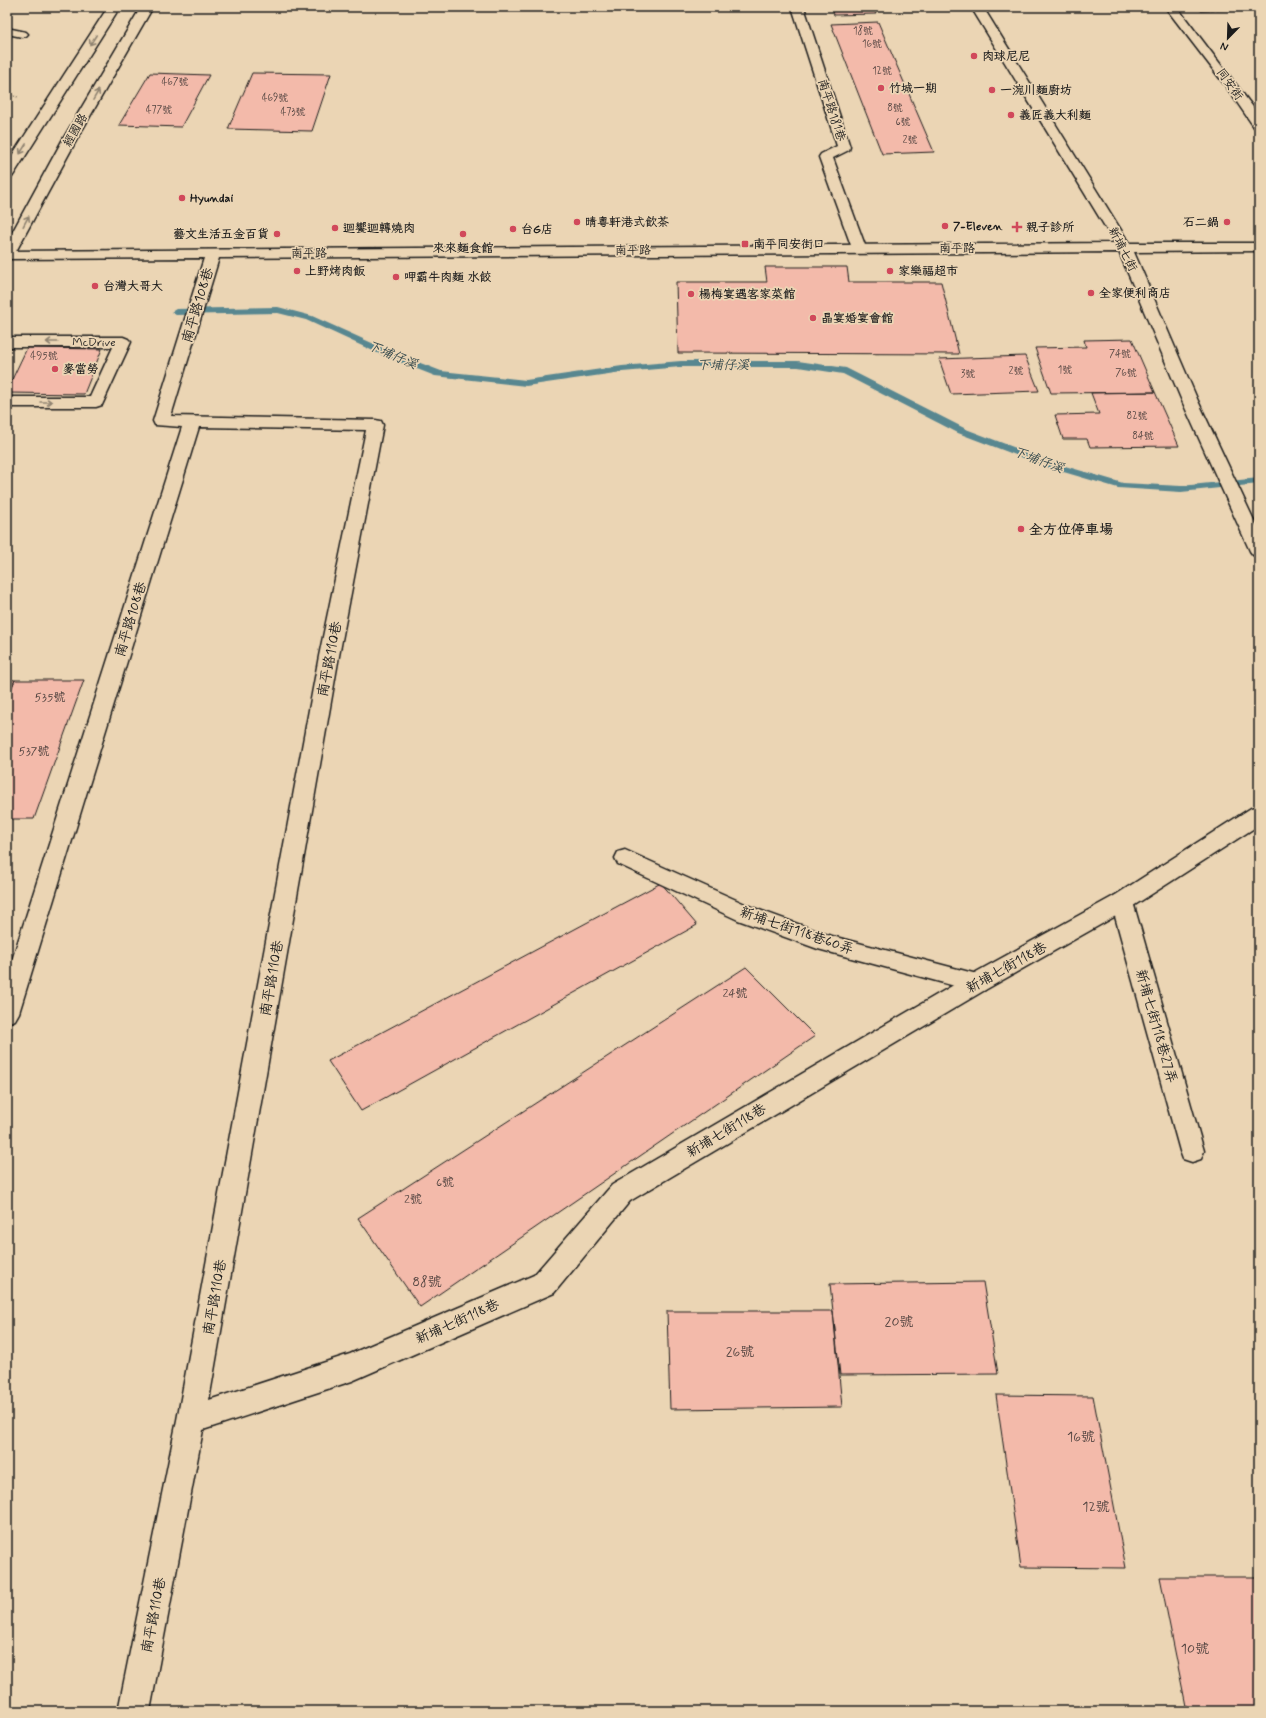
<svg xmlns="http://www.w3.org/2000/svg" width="1266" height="1718" font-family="Mynerve,'LXGW WenKai TC',sans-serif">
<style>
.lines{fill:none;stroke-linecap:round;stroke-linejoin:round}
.stream{fill:#588790;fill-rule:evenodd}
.building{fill:#f3baaa;stroke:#1c1c1c}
.service-casing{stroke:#1c1c1c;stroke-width:3}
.minor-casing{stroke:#1c1c1c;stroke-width:3}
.tertiary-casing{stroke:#1c1c1c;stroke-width:3}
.path{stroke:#1c1c1c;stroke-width:1.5;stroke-dasharray:0.5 2;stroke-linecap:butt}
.service{fill:#ebd5b4;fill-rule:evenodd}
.minor{fill:#ebd5b4;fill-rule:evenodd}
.tertiary{fill:#ebd5b4;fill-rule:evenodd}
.oneway{stroke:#8e8270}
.poi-dot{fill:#d1495b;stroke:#ebd5b4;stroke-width:1.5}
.labels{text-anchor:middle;stroke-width:3.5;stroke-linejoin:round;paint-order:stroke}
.far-number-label{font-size:10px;fill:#524440}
.far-poi-label{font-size:12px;font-weight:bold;fill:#1c1c1c;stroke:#ebd5b4;text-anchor:start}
.far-street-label{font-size:12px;fill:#1c1c1c;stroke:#ebd5b4}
.number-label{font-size:12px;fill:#524440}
.far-water-label{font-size:13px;font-style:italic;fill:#35494c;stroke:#ebd5b4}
.street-label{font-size:14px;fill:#1c1c1c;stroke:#ebd5b4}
.poi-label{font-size:14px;font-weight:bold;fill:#1c1c1c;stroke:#ebd5b4;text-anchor:start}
.near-number-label{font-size:14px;fill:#524440}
</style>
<rect width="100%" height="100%" fill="#ebd5b4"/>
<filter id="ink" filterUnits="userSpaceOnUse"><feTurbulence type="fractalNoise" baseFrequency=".025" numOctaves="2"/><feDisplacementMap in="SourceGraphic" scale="8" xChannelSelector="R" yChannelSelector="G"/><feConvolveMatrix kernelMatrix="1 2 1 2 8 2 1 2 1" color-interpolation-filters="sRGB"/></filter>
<g filter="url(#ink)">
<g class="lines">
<path class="stream" d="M278,307L312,316L392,352L441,371L526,380L622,366L681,361H798L846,368L966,429L1058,464L1123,483L1181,486L1259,478V484L1181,492L1118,488L1050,468L958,433L843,374L798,367H681L622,372L526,386L435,376L384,356L306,320L278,313L176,315L171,312L176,309Z"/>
</g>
<path class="building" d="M832,7H873L876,14L834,15Z
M1198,7H1254L1256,9L1201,11Z
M878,22L934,152L882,154L831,24Z
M150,73L209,75L181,127L119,125Z
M252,73L331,74L312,131L228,129Z
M765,267H847L849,282H941L959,354L678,353L676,282H767Z
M1132,339L1155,392L1051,393L1035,348L1086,347L1084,340Z
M27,348L102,349L84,394L7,393V390Z
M1025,356L1039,391L951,394L939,359Z
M1155,392L1179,446L1090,447L1087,439H1063L1055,415L1099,414L1091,393Z
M7,679L15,680L7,698Z
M15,680H84L34,819H7V698Z
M661,883L697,925L361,1111L328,1061Z
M746,967L815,1036L420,1307L358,1218Z
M983,1282L998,1374L840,1375L830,1284Z
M667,1311H833L842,1407L670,1409Z
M996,1395L1093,1396L1126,1568L1021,1567Z
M1160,1577H1259V1711H1187Z"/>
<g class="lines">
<defs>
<path id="service" d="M792,7H804L850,147L849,150L833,158L866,248L864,251L859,252L854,251L852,248L819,157L821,154L837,146Z
M7,28L26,32L28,34L26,36L22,37L7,34Z
M7,337H123L128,339L131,342L102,405L96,407H7V397H90L113,347H7Z
M625,850L754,908L828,935L977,974L985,976L988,983L985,990L977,992L818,949L738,920L618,864L615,858L618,852Z
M1122,893L1130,896L1133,902L1204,1151L1201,1159L1192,1162L1183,1159L1180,1151L1111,902L1114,896Z"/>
<path id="minor" d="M971,7H983L1129,243H1259V251L1134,252L1198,401L1259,531V557L1253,555L1250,551L1182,401L1119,252L219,258L171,416L375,420L381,421L383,425L339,656L209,1400L350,1354L534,1275L612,1185L969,976L1114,896L1251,808L1259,806V825L1130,908L985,990L630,1201L554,1293L352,1381L203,1430L150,1711H118L177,1420L319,656L366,430L199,427L19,1013L15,1020L7,1023V976L182,427L155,425L153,421L204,258L7,259V251L1115,243Z"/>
<path id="tertiary" d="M108,7H120L14,174L12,177L7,178V163Z
M141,7H153L77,139L14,255L12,258L7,259V242L63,139Z
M1165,7H1177L1259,115V128L1254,127L1225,85Z"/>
</defs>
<use href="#service" class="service-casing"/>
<use href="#minor" class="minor-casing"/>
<use href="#tertiary" class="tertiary-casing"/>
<path class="path" d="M7,95L19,97"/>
<use href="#service" class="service"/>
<use href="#minor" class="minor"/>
<use href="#tertiary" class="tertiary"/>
</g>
<defs><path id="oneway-shaft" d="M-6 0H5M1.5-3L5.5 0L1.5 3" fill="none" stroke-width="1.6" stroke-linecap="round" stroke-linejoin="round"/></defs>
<g class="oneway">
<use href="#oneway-shaft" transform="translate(93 40) rotate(123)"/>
<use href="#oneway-shaft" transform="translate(96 95) rotate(-60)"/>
<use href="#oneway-shaft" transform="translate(23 149) rotate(122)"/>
<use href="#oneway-shaft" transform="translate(26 221) rotate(-62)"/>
<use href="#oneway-shaft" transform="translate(52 342) rotate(-180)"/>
<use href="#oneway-shaft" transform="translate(46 402)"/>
</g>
</g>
<g class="poi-dot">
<circle cx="974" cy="56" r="4"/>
<circle cx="881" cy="88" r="4"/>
<circle cx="992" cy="90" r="4"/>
<circle cx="1011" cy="115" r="4"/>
<circle cx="182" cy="198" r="4"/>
<circle cx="577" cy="222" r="4"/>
<circle cx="1227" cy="222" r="4"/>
<circle cx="945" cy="226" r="4"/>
<path d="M1015 221h4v4h4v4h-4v4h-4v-4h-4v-4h4z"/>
<circle cx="335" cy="228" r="4"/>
<circle cx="513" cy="229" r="4"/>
<circle cx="277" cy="234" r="4"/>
<circle cx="463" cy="234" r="4"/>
<rect x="741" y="240" width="8" height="8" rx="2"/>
<circle cx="297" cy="271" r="4"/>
<circle cx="890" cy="271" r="4"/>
<circle cx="396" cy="277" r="4"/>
<circle cx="95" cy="286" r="4"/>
<circle cx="1091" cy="293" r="4"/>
<circle cx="691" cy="294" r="4"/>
<circle cx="813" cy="318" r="4"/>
<circle cx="55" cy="369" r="4"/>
<circle cx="1021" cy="529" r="4"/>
</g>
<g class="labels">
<g class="far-number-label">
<text x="863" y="34">18號</text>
<text x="872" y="47">16號</text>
<text x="882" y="74">12號</text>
<text x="175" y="85">467號</text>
<text x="275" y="101">469號</text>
<text x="895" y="111">8號</text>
<text x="159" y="113">477號</text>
<text x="293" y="115">473號</text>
<text x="903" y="125">6號</text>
<text x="910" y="143">2號</text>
<text x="1120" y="357">74號</text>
<text x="44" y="359">495號</text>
<text x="1065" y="373">1號</text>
<text x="1016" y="374">2號</text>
<text x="1126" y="376">76號</text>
<text x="968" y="377">3號</text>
<text x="1137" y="419">82號</text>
<text x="1143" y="439">84號</text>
</g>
<g class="far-poi-label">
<text x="982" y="60">肉球尼尼</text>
<text x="889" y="92">竹城一期</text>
<text x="1000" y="94">一涴川麵廚坊</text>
<text x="1019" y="119">義匠義大利麵</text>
<text x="190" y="202">Hyundai</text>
<text x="585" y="226">晴粵軒港式飲茶</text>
<text x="1219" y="226" text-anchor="end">石二鍋</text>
<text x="953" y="230">7-Eleven</text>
<text x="1026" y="231">親子診所</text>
<text x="343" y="232">迴饗迴轉燒肉</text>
<text x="521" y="233">台G店</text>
<text x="269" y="238" text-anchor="end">藝文生活五金百貨</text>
<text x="753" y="248">南平同安街口</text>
<text x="463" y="252" text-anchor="middle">來來麵食館</text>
<text x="305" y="275">上野烤肉飯</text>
<text x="898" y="275">家樂福超市</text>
<text x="404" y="281">呷霸牛肉麵 水餃</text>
<text x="103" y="290">台灣大哥大</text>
<text x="1099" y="297">全家便利商店</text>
<text x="699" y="298">楊梅宴遇客家菜館</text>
<text x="821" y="322">晶宴婚宴會館</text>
<text x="63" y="373">麥當勞</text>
</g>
<g class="far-street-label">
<text transform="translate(1230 84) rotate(54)" y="4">同安街</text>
<text transform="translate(832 110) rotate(72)" y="4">南平路181巷</text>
<text transform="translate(75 130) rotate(-60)" y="4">經國路</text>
<text x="957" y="252">南平路</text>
<text transform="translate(1123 249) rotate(63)" y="4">新埔七街</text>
<text transform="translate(633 250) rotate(-1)" y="4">南平路</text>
<text transform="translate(309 253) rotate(-1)" y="4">南平路</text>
<text x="94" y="346">McDrive</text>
</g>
<g class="number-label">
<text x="50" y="701">535號</text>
<text x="34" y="755">537號</text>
<text x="735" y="997">24號</text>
<text x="445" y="1186">6號</text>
<text x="413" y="1203">2號</text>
</g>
<g class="far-water-label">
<text transform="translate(393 354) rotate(23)" y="5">下埔仔溪</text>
<text x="723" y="369">下埔仔溪</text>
<text transform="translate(1039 459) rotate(20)" y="5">下埔仔溪</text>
</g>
<g class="street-label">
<text transform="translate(197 305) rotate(-73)" y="5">南平路108巷</text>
<text transform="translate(130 619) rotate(-73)" y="5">南平路108巷</text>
<text transform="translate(329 659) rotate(-79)" y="5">南平路110巷</text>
<text transform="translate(797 930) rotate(19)" y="5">新埔七街118巷60弄</text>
<text transform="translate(1006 967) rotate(-29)" y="5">新埔七街118巷</text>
<text transform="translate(271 978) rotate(-80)" y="5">南平路110巷</text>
<text transform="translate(1157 1026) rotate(74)" y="5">新埔七街118巷27弄</text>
<text transform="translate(726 1130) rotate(-31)" y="5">新埔七街118巷</text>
<text transform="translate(214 1297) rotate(-80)" y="5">南平路110巷</text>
<text transform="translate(457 1321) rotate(-24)" y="5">新埔七街118巷</text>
<text transform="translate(153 1615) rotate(-79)" y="5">南平路110巷</text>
</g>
<g class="poi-label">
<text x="1029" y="534">全方位停車場</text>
</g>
<g class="near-number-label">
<text x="427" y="1286">88號</text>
<text x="899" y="1326">20號</text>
<text x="740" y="1356">26號</text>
<text x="1081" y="1441">16號</text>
<text x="1096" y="1511">12號</text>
<text x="1195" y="1653">10號</text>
</g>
</g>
<rect width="1266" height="1718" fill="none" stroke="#ebd5b4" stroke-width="24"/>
<rect x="12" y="12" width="1242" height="1694" fill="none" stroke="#1c1c1c" stroke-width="1.5" filter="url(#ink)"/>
<g transform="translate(1228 38) rotate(203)" stroke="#ebd5b4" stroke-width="3" paint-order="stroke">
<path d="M0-3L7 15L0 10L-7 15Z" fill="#1c1c1c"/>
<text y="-6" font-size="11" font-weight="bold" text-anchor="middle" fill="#1c1c1c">N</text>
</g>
</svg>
